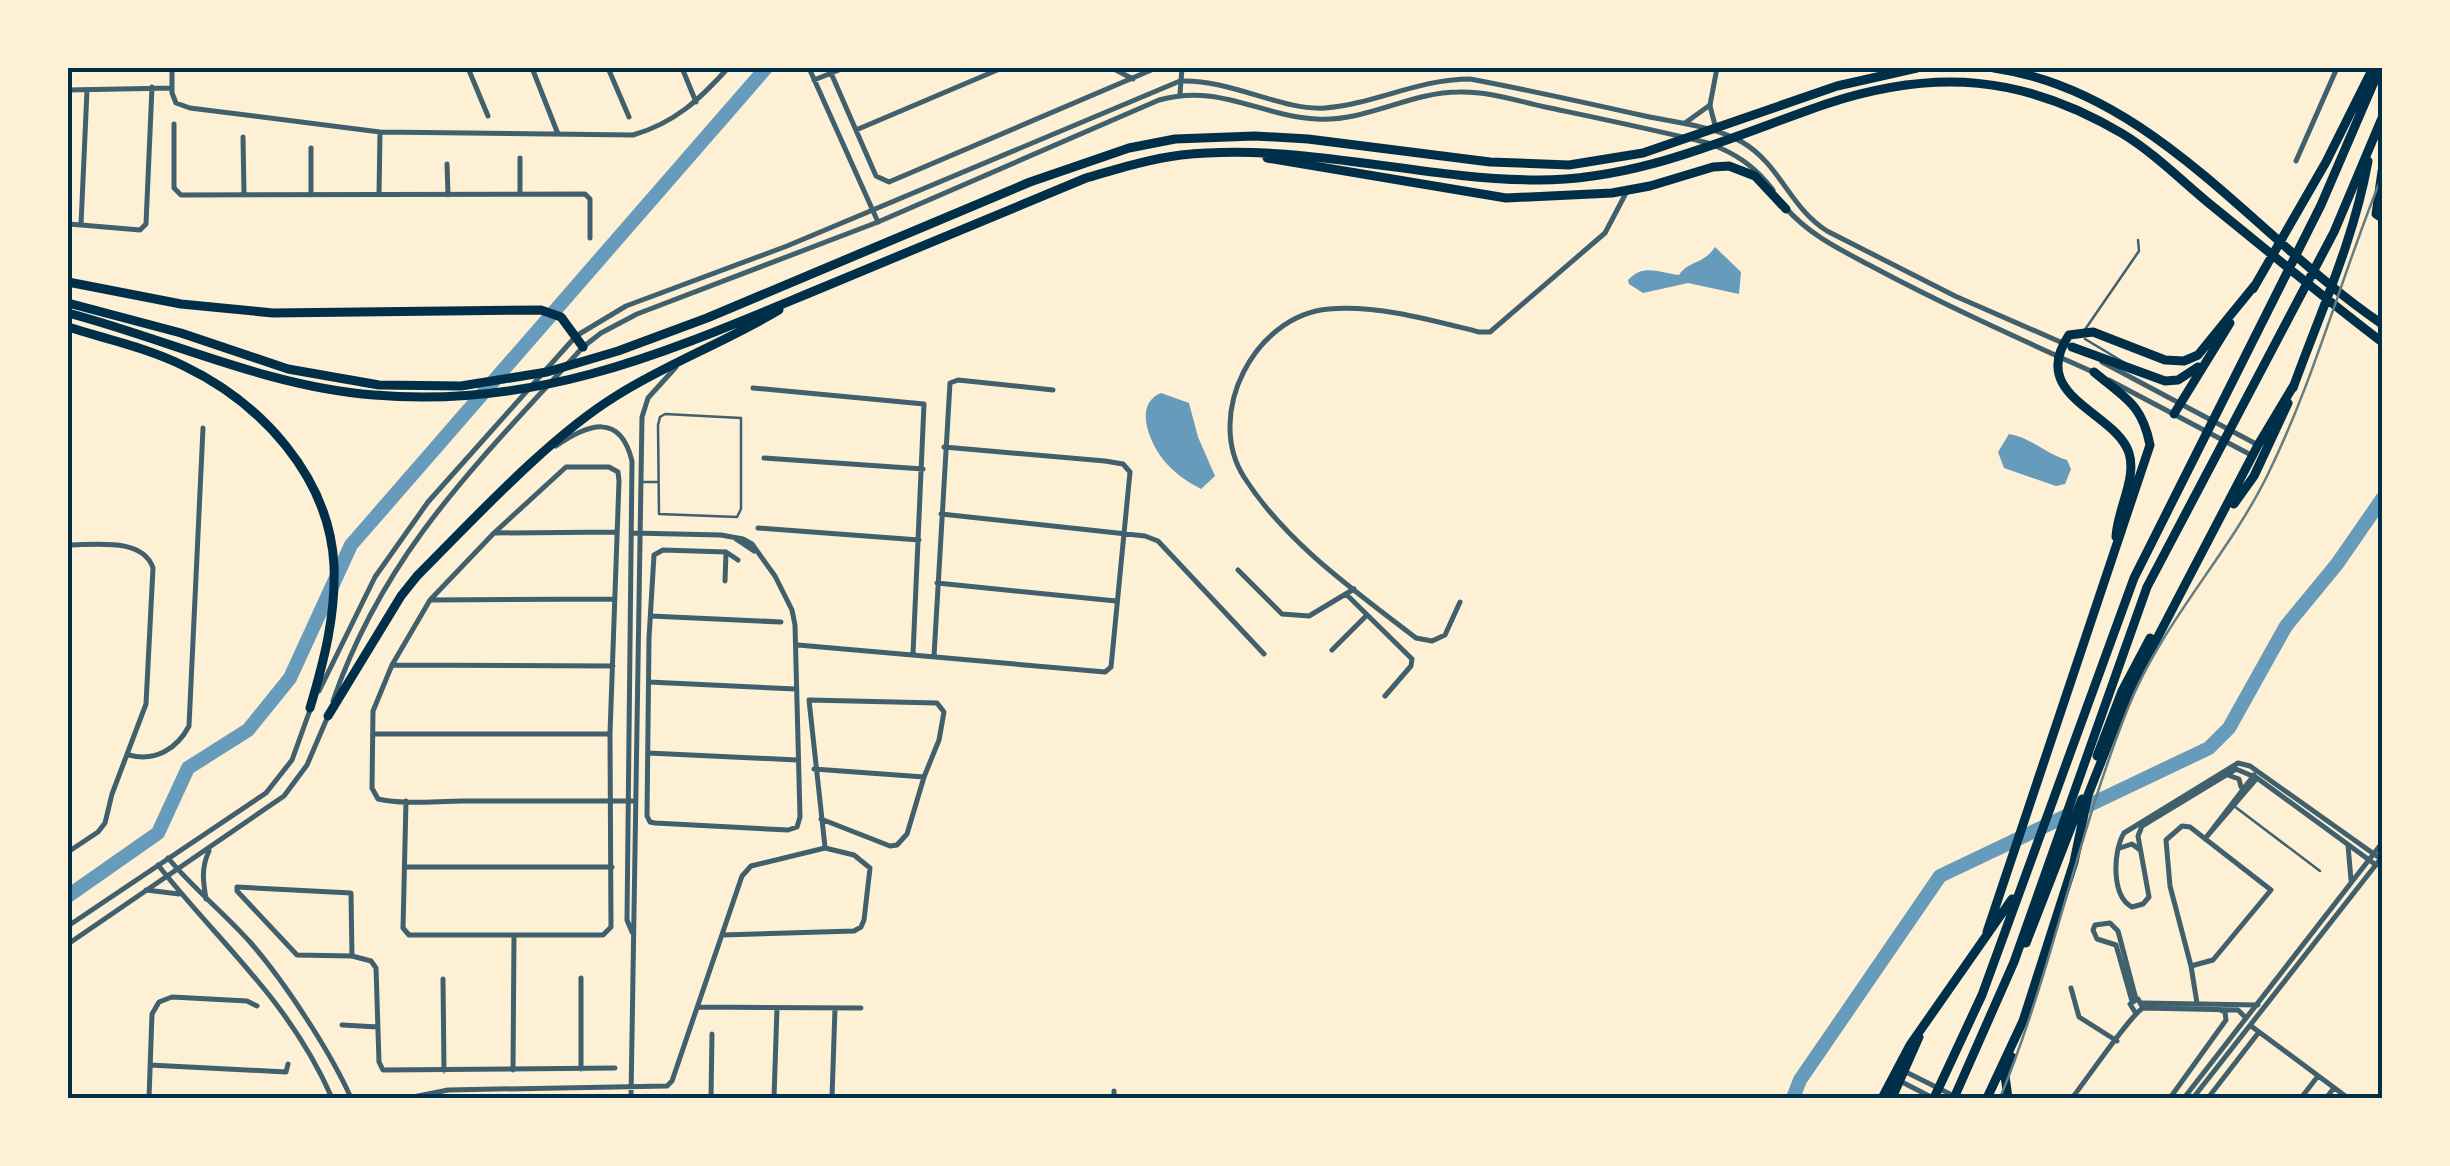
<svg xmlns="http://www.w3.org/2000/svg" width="2450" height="1166" font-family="Figtree,sans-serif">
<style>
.water{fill:#669bbc}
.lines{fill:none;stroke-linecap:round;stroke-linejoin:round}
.river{stroke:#669bbc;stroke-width:14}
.service{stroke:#3f606c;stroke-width:2.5}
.minor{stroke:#3f606c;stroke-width:5}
.tertiary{stroke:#3f606c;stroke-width:5}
.motorway{stroke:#003049;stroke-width:9}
.rail{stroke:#657d81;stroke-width:2.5}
.neatline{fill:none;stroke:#003049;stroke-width:4}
</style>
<rect width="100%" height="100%" fill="#fdf0d5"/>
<path class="water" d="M1715,247L1741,272L1739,294L1688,283L1643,293L1629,284L1628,280C1644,263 1660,273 1679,275C1689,260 1703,265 1715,247Z
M1161,393L1189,403L1198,437L1215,476L1201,489C1188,482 1177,475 1167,464C1152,448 1131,405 1161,393Z
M2009,434C2030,437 2046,454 2067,460L2071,469L2065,484L2056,486L2004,468L1998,452Z"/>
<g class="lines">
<path class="river" d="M68,896L158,833L188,768L248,730L290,678L351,545L766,68
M1793,1098L1800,1080L1940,876L2209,748L2229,728L2286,626L2337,564L2382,499"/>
<path class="service" d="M2084,331L2139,251L2138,240
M2085,339L2125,363
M665,414L741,418V509L737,517L659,514L658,425L660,417Z
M643,482H658
M2234,806L2320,871"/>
<path class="minor" d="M172,68V93L176,103L190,108L380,132L633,135C675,123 700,99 728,68
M468,68L488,116
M532,68L558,134
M608,68L629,117
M682,68L696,102
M809,68L878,222
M1112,68L1133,79
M831,73L876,176L889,182L1156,68
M814,80L844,68
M68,90L172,88
M87,90L81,225L140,230L146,224L152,87
M1180,94L1182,68
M1710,105L1717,68
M174,124V188L181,195L585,194L590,199V238
M856,130L1002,68
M243,137L244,194
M311,148V195
M520,158V194
M2296,161L2337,68
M447,164L448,195
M379,195L380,132
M68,224L81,225
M753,388L924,404L913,654
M556,446C588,424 620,412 632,461L627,920L632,932
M764,458L923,469
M941,514L1145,536L1158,541L1264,654
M758,528L919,540
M494,533L615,532
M632,533L721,535L743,539L752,544L775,576L792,610L795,625L800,817L797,827L788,830L655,823L650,822L647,816L649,638L654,555L663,550L726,552L725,581
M736,539L754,551
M68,545C94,545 143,537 153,568L146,704L112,794L105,823L98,832L68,852
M726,552L738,560
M1238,570L1282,614L1309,616L1354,589
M937,583L1116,601
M1346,594L1412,659L1411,666L1385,696
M430,600L615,599
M1460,602L1445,635L1432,641L1416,638C1355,591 1286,543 1244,477C1204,414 1255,315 1329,309C1379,305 1431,320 1479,332H1490L1605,233L1626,193
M651,616L781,622
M798,645L1105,672L1111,667L1130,472L1123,464L1105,461L944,447
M1332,650L1366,616
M934,656L950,383L958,380L1053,390
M392,665L613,666
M649,682L796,689
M373,734H610
M648,753L797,760
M129,755C155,762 177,749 189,726L203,428
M814,769L924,777L939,740L944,712L937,703L809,700L825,847
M2225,774L2239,779L2241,787
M406,801L403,928L409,935H603L611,927L610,734L619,481L618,472L609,467H566L494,533L430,600L392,665L373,711L372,788L378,799C405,805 436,801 463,801C521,801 578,801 635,801
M821,819L890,846L897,845L907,834L924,777
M2208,835L2257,778
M2205,839L2254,775
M2120,848L2132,844L2140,850
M2376,865L2257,778L2236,769L2142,826L2138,836L2149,897L2143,904L2132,907C2111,896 2113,851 2124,833L2238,763L2250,766L2381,859
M405,867H612
M352,956L351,893L237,887V891L297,955L352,956L371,961L376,968L379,1062L383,1070L615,1068
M2191,966L2213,960L2271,890L2190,827L2182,826L2166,840L2170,886L2191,966L2197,1003
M581,978V1069
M443,979L444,1071
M2071,988L2079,1017L2117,1041
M2132,1001L2116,945L2097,939L2093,930L2095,925L2110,923L2118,931L2136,999
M2142,1003L2258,1005
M699,1007L861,1008
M2143,1008L2238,1010L2246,1018
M342,1025L378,1027
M2251,1026L2348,1098
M150,1065L286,1072L288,1064
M513,1070L514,935
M149,1098L152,1014L159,1002L172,997L247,1001L257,1006
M408,1098L448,1090L667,1086L672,1081L742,876L751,866L825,848L854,855L870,868L864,920L861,927L854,931L722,935
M631,1098L642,417L648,398L676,367
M711,1098L712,1034
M774,1098L777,1008
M832,1098L835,1008
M1114,1098V1091
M2072,1098C2085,1082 2131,1014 2143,1008L2138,999L2130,1004L2135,1012
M2170,1098L2226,1020L2225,1012L2217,1009
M2208,1098L2259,1032
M2301,1098L2318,1076
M2326,1098L2334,1088"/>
<path class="tertiary" d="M1710,106L1716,129
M1685,123L1710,105
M1785,207C1809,235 1841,250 1873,267C1946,306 2020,339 2095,373
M2102,362L2258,445
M2109,380L2253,456
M319,691L375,577L428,502L576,336L626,306L787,246L1180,81C1231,79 1282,111 1325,108C1375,104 1418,79 1470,79C1529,90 1587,103 1645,116C1677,123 1714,126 1742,142C1780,164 1790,208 1827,231L1955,296L2065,344
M333,701C385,550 480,461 583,347L601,333L637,314L878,222L1159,100C1220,83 1259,116 1317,119C1366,122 1410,92 1459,92C1490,91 1520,102 1550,108C1602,119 1655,130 1708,143C1735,153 1755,166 1773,190
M2348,845L2351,880
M168,858C193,888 224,913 250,942C284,981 330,1051 351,1098
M158,865C222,946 289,1000 332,1098
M146,890L179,894
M206,899C203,881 201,868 209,851
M68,926L266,793L292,760L310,710
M68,944L284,796L307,765L328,716
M1906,1072L1954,1096
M1900,1081L1933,1098
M2184,1098L2382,843
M2193,1098L2382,857"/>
<path class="motorway" d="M1994,68C2154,91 2256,239 2382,324
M1267,158L1506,198L1612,193L1650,186L1713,167L1729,166L1755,176L1786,209
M2382,171L2376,214L2382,218
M68,282L181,304L273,313L541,310L561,317L583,347
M2253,289L2326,162L2373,68
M68,303L181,333L288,369L379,385L461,386L547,372L618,351L707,318L1030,182L1129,148L1175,139L1255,136L1308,139L1490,162L1569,165L1643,153L1837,86L1917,68
M68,313C170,340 268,387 374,395C542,409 669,351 819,289C908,252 997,215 1086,178C1117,169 1149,159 1181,155C1301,142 1417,179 1535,180C1639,181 1730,137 1826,104C1935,68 2024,75 2123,134C2154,153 2183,182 2211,205C2268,251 2324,298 2382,342
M68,327C106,339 148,348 184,366C261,403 329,476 334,565C336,615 324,661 310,708
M2072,347L2165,381L2178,380L2198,367
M2293,388C2320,313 2354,240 2368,161
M2174,414L2230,323
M2234,504L2254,476L2288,403
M2116,537C2117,510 2137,479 2129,453C2116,412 2027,397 2069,335L2093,332L2165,360L2184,361L2198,355L2255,285
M328,716L401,596L417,576C474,519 548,438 616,396C668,363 726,342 779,310
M2097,756L2122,691L2150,638
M1987,932L2150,445C2142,404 2125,398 2094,372
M2026,943L2082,799
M1882,1098L1910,1045L2012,899
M1892,1098L1919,1037
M1934,1098L1982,995L2134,578L2321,205L2380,68
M1954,1098L2014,962L2147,587L2334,232L2382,118
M1987,1098L2023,1021L2074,862L2088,795L2128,694L2258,445L2294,385
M2008,1098L2005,1076L2012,1057"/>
<path class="rail" d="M2000,1098C2052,972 2077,835 2128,708C2162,622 2228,556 2268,474C2315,378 2342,274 2382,176"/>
</g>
<rect width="2450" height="1166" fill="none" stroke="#fdf0d5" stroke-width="140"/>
<rect x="70" y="70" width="2310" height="1026" class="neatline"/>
</svg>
